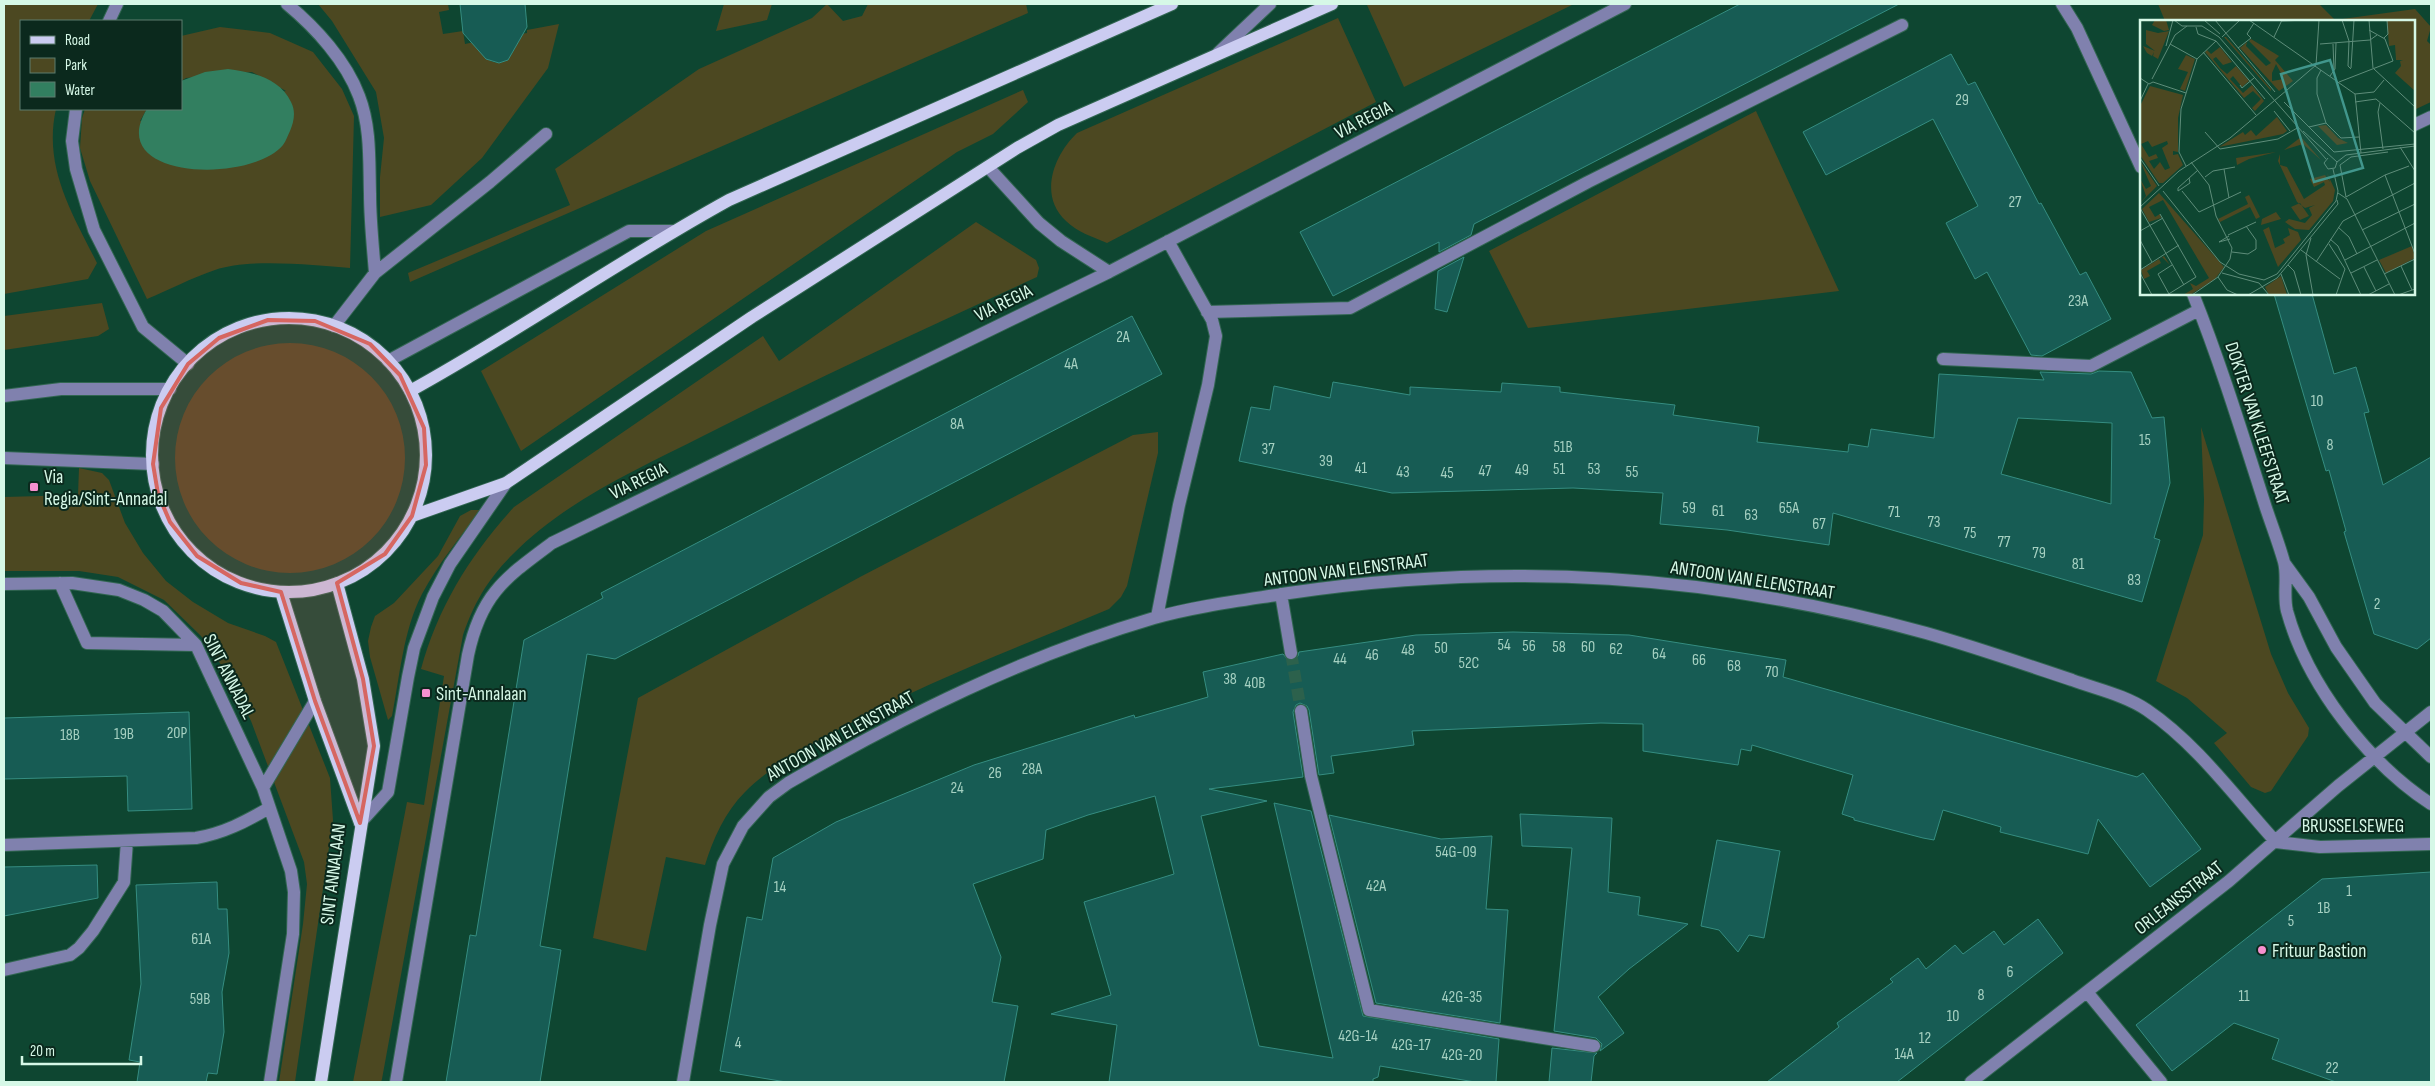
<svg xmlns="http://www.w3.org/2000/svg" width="2435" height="1086" font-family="'Sofia Sans Condensed',sans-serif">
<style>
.green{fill:#4c4821}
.water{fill:#327f60}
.building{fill:#175c54;stroke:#358d81;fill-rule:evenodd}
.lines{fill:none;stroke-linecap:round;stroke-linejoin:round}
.minor-tunnel{stroke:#2c614c;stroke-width:12;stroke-dasharray:12 6;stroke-linecap:butt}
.minor-casing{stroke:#326652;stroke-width:14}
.major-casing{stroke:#326652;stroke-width:14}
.minor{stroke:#8081ae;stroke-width:12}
.major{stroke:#cbccf1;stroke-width:12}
.marked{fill:#d66661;fill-opacity:0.2;stroke:#d66661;stroke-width:4;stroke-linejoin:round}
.poi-dot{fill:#f690cf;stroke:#0b291d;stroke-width:2}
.labels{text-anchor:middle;stroke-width:4;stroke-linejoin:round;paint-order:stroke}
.number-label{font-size:16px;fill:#a6d1c2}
.street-label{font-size:19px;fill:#d6f8e7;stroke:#0b291d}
.poi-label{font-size:19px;fill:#d6f8e7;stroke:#0b291d;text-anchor:start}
.inset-road{fill:none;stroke:#5e8d7a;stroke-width:1}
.view{fill:#41968c;fill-opacity:0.15;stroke:#41968c;stroke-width:2.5}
.inset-edge{fill:none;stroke:#d6f8e7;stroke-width:2.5}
</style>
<rect width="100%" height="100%" fill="#0e4631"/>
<path class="green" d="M4,4H98L89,21H21V109H56C43,167 72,213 97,263L88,279L4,294Z
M318,4H448L449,10L439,12L443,34L463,31L465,44L479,41C483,73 519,68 514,35L527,33V30L559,24L548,68L482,158L431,205L380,217V177L384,138L376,92L332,21Z
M724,4H772L767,20L716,31Z
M827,4L843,21L862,16L868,4H1026L1028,13L410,282L408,273L570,205L555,169L699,69L812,18Z
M1370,4H1574L1404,87L1367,5Z
M2158,4H2319L2335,20L2415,9L2431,27L2427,41L2431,45V102L2414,110V21H2165Z
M1338,18L1376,102L1107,243C1093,237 1077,232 1066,221C1038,195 1054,155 1077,133Z
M220,27L270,33L313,52L342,89L354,116L350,268C313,265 249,258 215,270C191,278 169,290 147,299L90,181L80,148L82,118L85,109H147L140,121L286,91L252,72L186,78L181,81V36Z
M1023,90L1028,102L993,134L957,152L521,451L481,371L706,231Z
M1756,111L1839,291L1528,328L1489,251Z
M976,222L1036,260L1039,268L1037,277C925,329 813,380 703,436C636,470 565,501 512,555C488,579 474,603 463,635L382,1079L381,1082H353L407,802L424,805L444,676L421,669C438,607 470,555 514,507L763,336L779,361Z
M102,303L109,329L98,336L4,350V316Z
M175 458a115 115 0 1 1 230 0a115 115 0 1 1-230 0Z
M2201,427L2271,654L2288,693L2309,728L2308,736L2271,791L2265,793L2251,787L2214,743L2227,733L2187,698L2156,681L2203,535L2204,500Z
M1158,432V453L1127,586L1121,597L1109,609C1019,647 931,680 845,726C810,745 773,764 745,792C725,812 713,839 705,865L666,857L646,951L593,938L638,698L860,577L1133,435Z
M79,468L102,473L109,480L125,523L143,553L166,581L193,602L228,623L265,636L276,642L330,778L333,820L295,1082H279L303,924L307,884L304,862L251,721L226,672L201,636L164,600L118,577L79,571H4V497L78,495Z
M471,510H481C460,537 438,564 422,594C403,631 400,676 392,716L388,720L370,657L368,641L371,627L375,616L394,603L438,556L460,516Z"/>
<path class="water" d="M228,69C252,72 280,78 291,102C296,111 294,122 290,131C288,135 286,141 283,145C251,184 103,180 147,109H181V81L205,72Z"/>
<path class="building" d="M460,4H525L527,27L508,60L499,63L486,59L463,33Z
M1740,4H1899L1474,224L1471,235L1439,252V242L1333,296L1300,232Z
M1951,54L1968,85L1975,82L2039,204L2041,203L2080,275L2086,272L2111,319L2042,356L2031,355L1987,272L1975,279L1946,223L1978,206L1933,119L1826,175L1803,132Z
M1464,257L1447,312L1435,309L1438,271Z
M2274,294H2312L2334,374L2356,367L2369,412L2364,413L2383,485L2431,457V638L2417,649L2374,634L2344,532L2346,531L2329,470L2326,471Z
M1132,316L1162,374L615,659L587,654L540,946L561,950L540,1082H446L470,935L476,936L524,640L603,598L601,593Z
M2099,371L2131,372L2152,418L2164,417L2170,483L2154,538L2160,540L2142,602L1833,513L1829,545L1727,530L1660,524L1663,493L1573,488L1392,493L1239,461L1251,407L1270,410L1274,386L1330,398L1333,382L1410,395V387L1501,392L1502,383L1560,387V392L1675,405L1673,415L1759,427L1757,442L1848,452L1849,444L1868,447L1871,429L1934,438L1939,374L2044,380L2040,372L2091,374ZM2018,418L2112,423L2111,504L2001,474Z
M1513,632L1629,635L1786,660L1783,677L2116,771L2137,777L2143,773L2201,849L2150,887L2098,819L2088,854L2000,832L2001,827L1943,810L1934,840L1923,838L1854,820V818L1842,814L1853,775L1752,745L1751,751L1741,749L1738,765L1643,751V724L1601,723L1412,731L1414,745L1331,756L1334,773L1319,775L1309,710L1307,706L1300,703L1296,705L1293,712L1303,777L1209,789L1267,801L1201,816L1259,1046L1333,1058L1274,803L1311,811L1363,1016L1499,1039L1496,1082H1475L1380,1066L1378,1077L1373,1079V1082H1109L1117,1025L1051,1014L1111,995L1084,902L1174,874L1155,796L1088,815L1046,830L1043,859L973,884L1001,957L992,1002L1018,1006L1004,1082H786L720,1071L747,917L762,920L773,858L836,822L974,765L1134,715L1135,718L1208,697L1203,672L1283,654L1288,660L1293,661L1298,656L1299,652L1416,635Z
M189,712L192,809L128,811L127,776L4,779V718Z
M1520,814L1612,818L1608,892L1640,897L1638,915L1688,924L1629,969L1598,997L1624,1033L1600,1051L1602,1044L1596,1038L1554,1031L1572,848L1522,846Z
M1329,815L1441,839L1492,836L1486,909L1508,910L1500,1023L1376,1003Z
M1717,840L1780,851L1764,938L1749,935L1738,952L1719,930L1701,926Z
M97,865L98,898L4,916V867Z
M2431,872V1082H2336L2272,1059L2279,1039L2234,1023L2172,1071L2136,1025L2322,879Z
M217,882L218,909H227L229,953L222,992L224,1032L217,1074L208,1073L206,1082H137L140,1062L129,1060L141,984L136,885Z
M2038,919L2063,953L1897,1082H1767L1839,1027L1837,1023L1893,982L1890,979L1918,958L1926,969L1955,945L1963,954L1994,931L2004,945Z
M1552,1048L1597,1053L1594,1056L1591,1082H1549Z"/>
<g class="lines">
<path class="minor-tunnel" d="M1291,653L1301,711"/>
<defs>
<path id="minor" d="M287,4C316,28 346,61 359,96C371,127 369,161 370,194C370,220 373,247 375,273
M2062,4L2077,28L2141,167
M109,21L117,4
M1218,53L1270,4
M76,109L72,141L76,169L94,230L143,327L188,364
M2414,125L2431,117
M988,167L1039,223L1061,241L1109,272
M2193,294C2221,364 2243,436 2266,508C2272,526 2279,544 2284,562C2288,577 2283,595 2287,611C2307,684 2368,763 2431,804
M1207,312L1350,308L1588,182L1902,25
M334,326L375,273L490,182L546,134
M1943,359L2091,366L2199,310
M388,361L629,231H673
M4,396L61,389H170
M4,458L153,464
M2285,564L2309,597L2336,647L2375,703L2431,757
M60,583L87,643L196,645
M4,584L72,583L119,590L144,600L163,611L196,645L263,788L291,871L294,892L293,934L270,1082
M1281,594L1291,653
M1157,617L1179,505L1208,385L1216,336L1212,320L1168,241
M1301,711L1311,776L1369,1010L1594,1046
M263,788L315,701
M360,823L388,792L408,677L414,648L433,597L450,564L506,483
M2276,842L2320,847L2431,844
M4,845L196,838C224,833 245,822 269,808
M4,970L70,955L79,948L93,931L124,882L127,841
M2087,992L2161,1082
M396,1082L468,655C481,594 505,578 552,543L1109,272L1625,4
M683,1082L710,925L723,864L743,826L769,797L788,783C904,716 1025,656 1154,618C1196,606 1245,600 1289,593C1507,561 1713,574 1926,633C1975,647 2024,664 2072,680C2096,689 2125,695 2147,710C2197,744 2235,797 2276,842
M1971,1082L2229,881L2338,786L2431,712"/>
<path id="major" d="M152 455a137 137 0 1 1 274 0a137 137 0 1 1-274 0Z
M410,391C519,331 620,260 729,200L1172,4
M412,516L506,483L752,317L1017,148L1058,125L1332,4
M281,592L315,701L360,823
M321,1082L374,746L363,679L337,583"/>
</defs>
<use href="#minor" class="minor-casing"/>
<use href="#major" class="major-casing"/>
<use href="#minor" class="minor"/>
<use href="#major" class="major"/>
</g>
<path class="marked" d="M268,320L315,321L370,344L400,375L424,428L426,465L412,516L385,554L337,583L363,679L374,746L360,823L315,701L281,592L241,583L197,556L170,522L158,494L153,464L161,408L188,364L219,338Z"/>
<g class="poi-dot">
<rect x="29" y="482" width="10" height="10" rx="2.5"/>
<rect x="421" y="688" width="10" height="10" rx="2.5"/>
<circle cx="2262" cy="950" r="5"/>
</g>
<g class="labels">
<g class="number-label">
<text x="1962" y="105">29</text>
<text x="2015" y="207">27</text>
<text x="2078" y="306">23A</text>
<text x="1123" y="342">2A</text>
<text x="1071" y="369">4A</text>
<text x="2317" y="406">10</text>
<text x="957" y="429">8A</text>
<text x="2145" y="445">15</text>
<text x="2330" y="450">8</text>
<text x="1563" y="452">51B</text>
<text x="1268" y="454">37</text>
<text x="1326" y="466">39</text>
<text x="1361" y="473">41</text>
<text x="1559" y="474">51</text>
<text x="1594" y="474">53</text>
<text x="1522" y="475">49</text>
<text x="1485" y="476">47</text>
<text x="1403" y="477">43</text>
<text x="1632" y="477">55</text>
<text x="1447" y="478">45</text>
<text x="1689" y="513">59</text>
<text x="1789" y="513">65A</text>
<text x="1718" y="516">61</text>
<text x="1894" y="517">71</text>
<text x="1751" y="520">63</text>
<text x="1934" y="527">73</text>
<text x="1819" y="529">67</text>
<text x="1970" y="538">75</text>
<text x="2004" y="547">77</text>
<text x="2039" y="558">79</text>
<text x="2078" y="569">81</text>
<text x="2134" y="585">83</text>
<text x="2377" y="609">2</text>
<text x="1504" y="650">54</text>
<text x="1529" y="651">56</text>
<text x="1559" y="652">58</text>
<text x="1588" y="652">60</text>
<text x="1441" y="653">50</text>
<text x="1616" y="654">62</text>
<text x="1408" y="655">48</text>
<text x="1659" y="659">64</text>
<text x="1372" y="660">46</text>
<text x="1340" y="664">44</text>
<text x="1699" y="665">66</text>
<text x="1469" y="668">52C</text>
<text x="1734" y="671">68</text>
<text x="1772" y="677">70</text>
<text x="1230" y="684">38</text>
<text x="1255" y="688">40B</text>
<text x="177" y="738">20P</text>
<text x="124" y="739">19B</text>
<text x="70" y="740">18B</text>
<text x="1032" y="774">28A</text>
<text x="995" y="778">26</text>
<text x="957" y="793">24</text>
<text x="1456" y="857">54G-09</text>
<text x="1376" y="891">42A</text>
<text x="780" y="892">14</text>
<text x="2349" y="896">1</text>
<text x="2324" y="913">1B</text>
<text x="2291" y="926">5</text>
<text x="201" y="944">61A</text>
<text x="2010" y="977">6</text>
<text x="1981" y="1000">8</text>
<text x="2244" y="1001">11</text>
<text x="1462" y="1002">42G-35</text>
<text x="200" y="1004">59B</text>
<text x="1953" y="1021">10</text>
<text x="1358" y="1041">42G-14</text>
<text x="1925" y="1043">12</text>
<text x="738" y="1048">4</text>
<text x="1411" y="1050">42G-17</text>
<text x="1904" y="1059">14A</text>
<text x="1462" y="1060">42G-20</text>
<text x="2332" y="1073">22</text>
</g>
<g class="street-label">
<text transform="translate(1363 119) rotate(-27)" y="7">VIA REGIA</text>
<text transform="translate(1003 302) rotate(-26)" y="7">VIA REGIA</text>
<text transform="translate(2258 423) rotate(72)" y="7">DOKTER VAN KLEEFSTRAAT</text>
<text transform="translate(638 480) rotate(-26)" y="7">VIA REGIA</text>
<text transform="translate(1346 569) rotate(-7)" y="7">ANTOON VAN ELENSTRAAT</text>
<text transform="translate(1753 579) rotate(9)" y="7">ANTOON VAN ELENSTRAAT</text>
<text transform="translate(230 676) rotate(63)" y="7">SINT ANNADAL</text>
<text transform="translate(840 735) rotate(-29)" y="7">ANTOON VAN ELENSTRAAT</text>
<text x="2353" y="832">BRUSSELSEWEG</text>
<text transform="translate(332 874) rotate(-83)" y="7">SINT ANNALAAN</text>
<text transform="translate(2178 897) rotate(-38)" y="7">ORLEANSSTRAAT</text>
</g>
<g class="poi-label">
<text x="44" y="483">Via<tspan x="44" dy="22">Regia/Sint-Annadal</tspan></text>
<text x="436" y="700">Sint-Annalaan</text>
<text x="2272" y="957">Frituur Bastion</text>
</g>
</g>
<g transform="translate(2140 20)">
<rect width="275" height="275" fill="#0e4631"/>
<path d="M15,0H26L29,10L24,11L12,5ZM247,0H275V71L255,53L261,46L260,41L263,40H256L255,25L249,26ZM6,10L18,13L29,11L18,39L13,36L14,32L12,36L7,33L3,26L15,31L6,24ZM84,17H86L131,69V71ZM111,19L139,36L135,40L153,61L139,71L100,28L107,22L106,26L126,46L131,43L109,21ZM136,44L144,59L132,61V53ZM80,27L92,42L83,45L76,37L73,39L80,48L87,54L96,46L109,61L102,67L93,56L90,59L103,73L112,65L124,81L115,91L112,88L121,79L113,71L104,78L65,32L67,30L71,34ZM46,35L55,39L45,71L40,69L48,52L38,49ZM10,66L43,75L38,98V132L33,131V135L38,134L43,145L23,163H19L0,135V86ZM8,121L12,127L27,121L28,124L22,128L30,148L25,150L20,142L14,149L9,141L18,138L16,134L9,137L1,124ZM137,97L147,111L143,114L79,127L103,112L105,115L111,110L116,116ZM186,105L198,118L208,123L197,125L178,106ZM161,117L181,140L163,124L144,130ZM136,132L109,139L97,145L96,138ZM140,134V145L147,147L164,179L185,165L184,162L174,167L170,159L185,155L190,162L187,153L195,170L193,181L169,210L155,209L145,202L149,199L165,203L172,195L169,188L175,185L165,188L157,182L138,141ZM0,141L17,166L0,183L6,176L0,159L6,169L11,166ZM19,173L84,247L75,259L50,275H43L53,269L50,263L56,266L69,258L23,180L9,187L15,197L20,194L21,198L9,202L2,189ZM109,175L120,197L116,199L110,187L80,202L78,199L108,184L105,177ZM160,183L169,196L160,200L151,187ZM136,192L141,199L121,205L122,199ZM129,207L135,228L145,223L143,219L150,215L148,208L158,212L161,220L138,247L123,210ZM272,226L275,238L246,253L239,240ZM24,236L30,245L22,237L19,239L21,243L7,251L10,256L4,259L1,250ZM141,256L147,275H129L125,267Z" fill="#4c4821" fill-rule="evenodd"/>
<path class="inset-road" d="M34,0L42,6H62L79,17L186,139M64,0L80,14M75,0L135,72M109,0L215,74M202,0L209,21L208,46L211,49M229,0L233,48M142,1L168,0M56,7L58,14L76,21L125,79M82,17L100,0M134,17L142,0M244,18L248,14L247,0M30,24L57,39M180,24L230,20L237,15M193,24L194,50M26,26L33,0M98,28L111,18L107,14L114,3M63,32L116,95M211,48L214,0M234,49L275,87M181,50L177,58V74L186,103L201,118L219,117M190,56L195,49L196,23M0,58L9,64L13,62M12,59L35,15L47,6M13,62L46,73M199,62L253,41L245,19L229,10M100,65L102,68L114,58M147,70L176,45L179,0M234,72L244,60M215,74L221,133M215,74L234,72M236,79L275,113M0,81L8,64M144,82L194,132L275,124M215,82L236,79M240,83L238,92L243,129M134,91L150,111M169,107L186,103M163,111L197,142M65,112L80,129L138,119L159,107M260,127L275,151M0,138L19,166M188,138L184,143L188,149L195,148L197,142M51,142L69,165L76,196L92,228L90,239L78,257L52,275M197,142L206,135L275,126M46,146L39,132L41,89L57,39L76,21M84,149L89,178M245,155L275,234M65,157L73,151L95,147M49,158L50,163L38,171V168L58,150M23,171L80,242L99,254L124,260L137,254L196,181L198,171L193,149M42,171L59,192L101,172M198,173L207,179L255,275M206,177L200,145L211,137L248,132M206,177L245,155L269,146M0,187L39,151L90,118L147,70M0,188L44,265M20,194L56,257L27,275M198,207L209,217L217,234M222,210L275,184M0,211L23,198M88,215L116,202M89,216L79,222L90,219M190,219L198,226L221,275M0,220L12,242M189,224L205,249M161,230L200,259M92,232L108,234L116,229V220L106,206M166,235L173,275M166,235L171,218M205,240L275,203M176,242L203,201L275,163M148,245L154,251L161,275M261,246L272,270M224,247L236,271M0,250L39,225M0,253L12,275M82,253L119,263L129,275M211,253L237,240M141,254L149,275M244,254L275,239M78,257L87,270L98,275M29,274L18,254L32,245M108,275L137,258L198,184L197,180M196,275L205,249M228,275L249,264M258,275L275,269"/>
<path class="view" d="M190,40L223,148L174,162L141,54Z"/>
<rect width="275" height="275" class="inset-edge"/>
</g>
<rect width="2435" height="1086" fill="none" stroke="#d6f8e7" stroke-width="10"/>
<rect x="20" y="20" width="162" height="90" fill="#0b291d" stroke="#5c7c6e"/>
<rect x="30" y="36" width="25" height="8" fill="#cbccf1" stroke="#5c7c6e"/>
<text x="65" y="45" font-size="15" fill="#d6f8e7">Road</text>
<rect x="30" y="58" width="25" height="15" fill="#4c4821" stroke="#5c7c6e"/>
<text x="65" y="70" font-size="15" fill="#d6f8e7">Park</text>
<rect x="30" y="82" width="25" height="15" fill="#327f60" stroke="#5c7c6e"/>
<text x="65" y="95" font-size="15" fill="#d6f8e7">Water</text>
<path d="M22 1056v8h119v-8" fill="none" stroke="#d6f8e7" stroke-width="2.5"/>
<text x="30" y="1056" font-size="15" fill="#d6f8e7" stroke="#0b291d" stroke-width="4" paint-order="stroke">20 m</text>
</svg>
